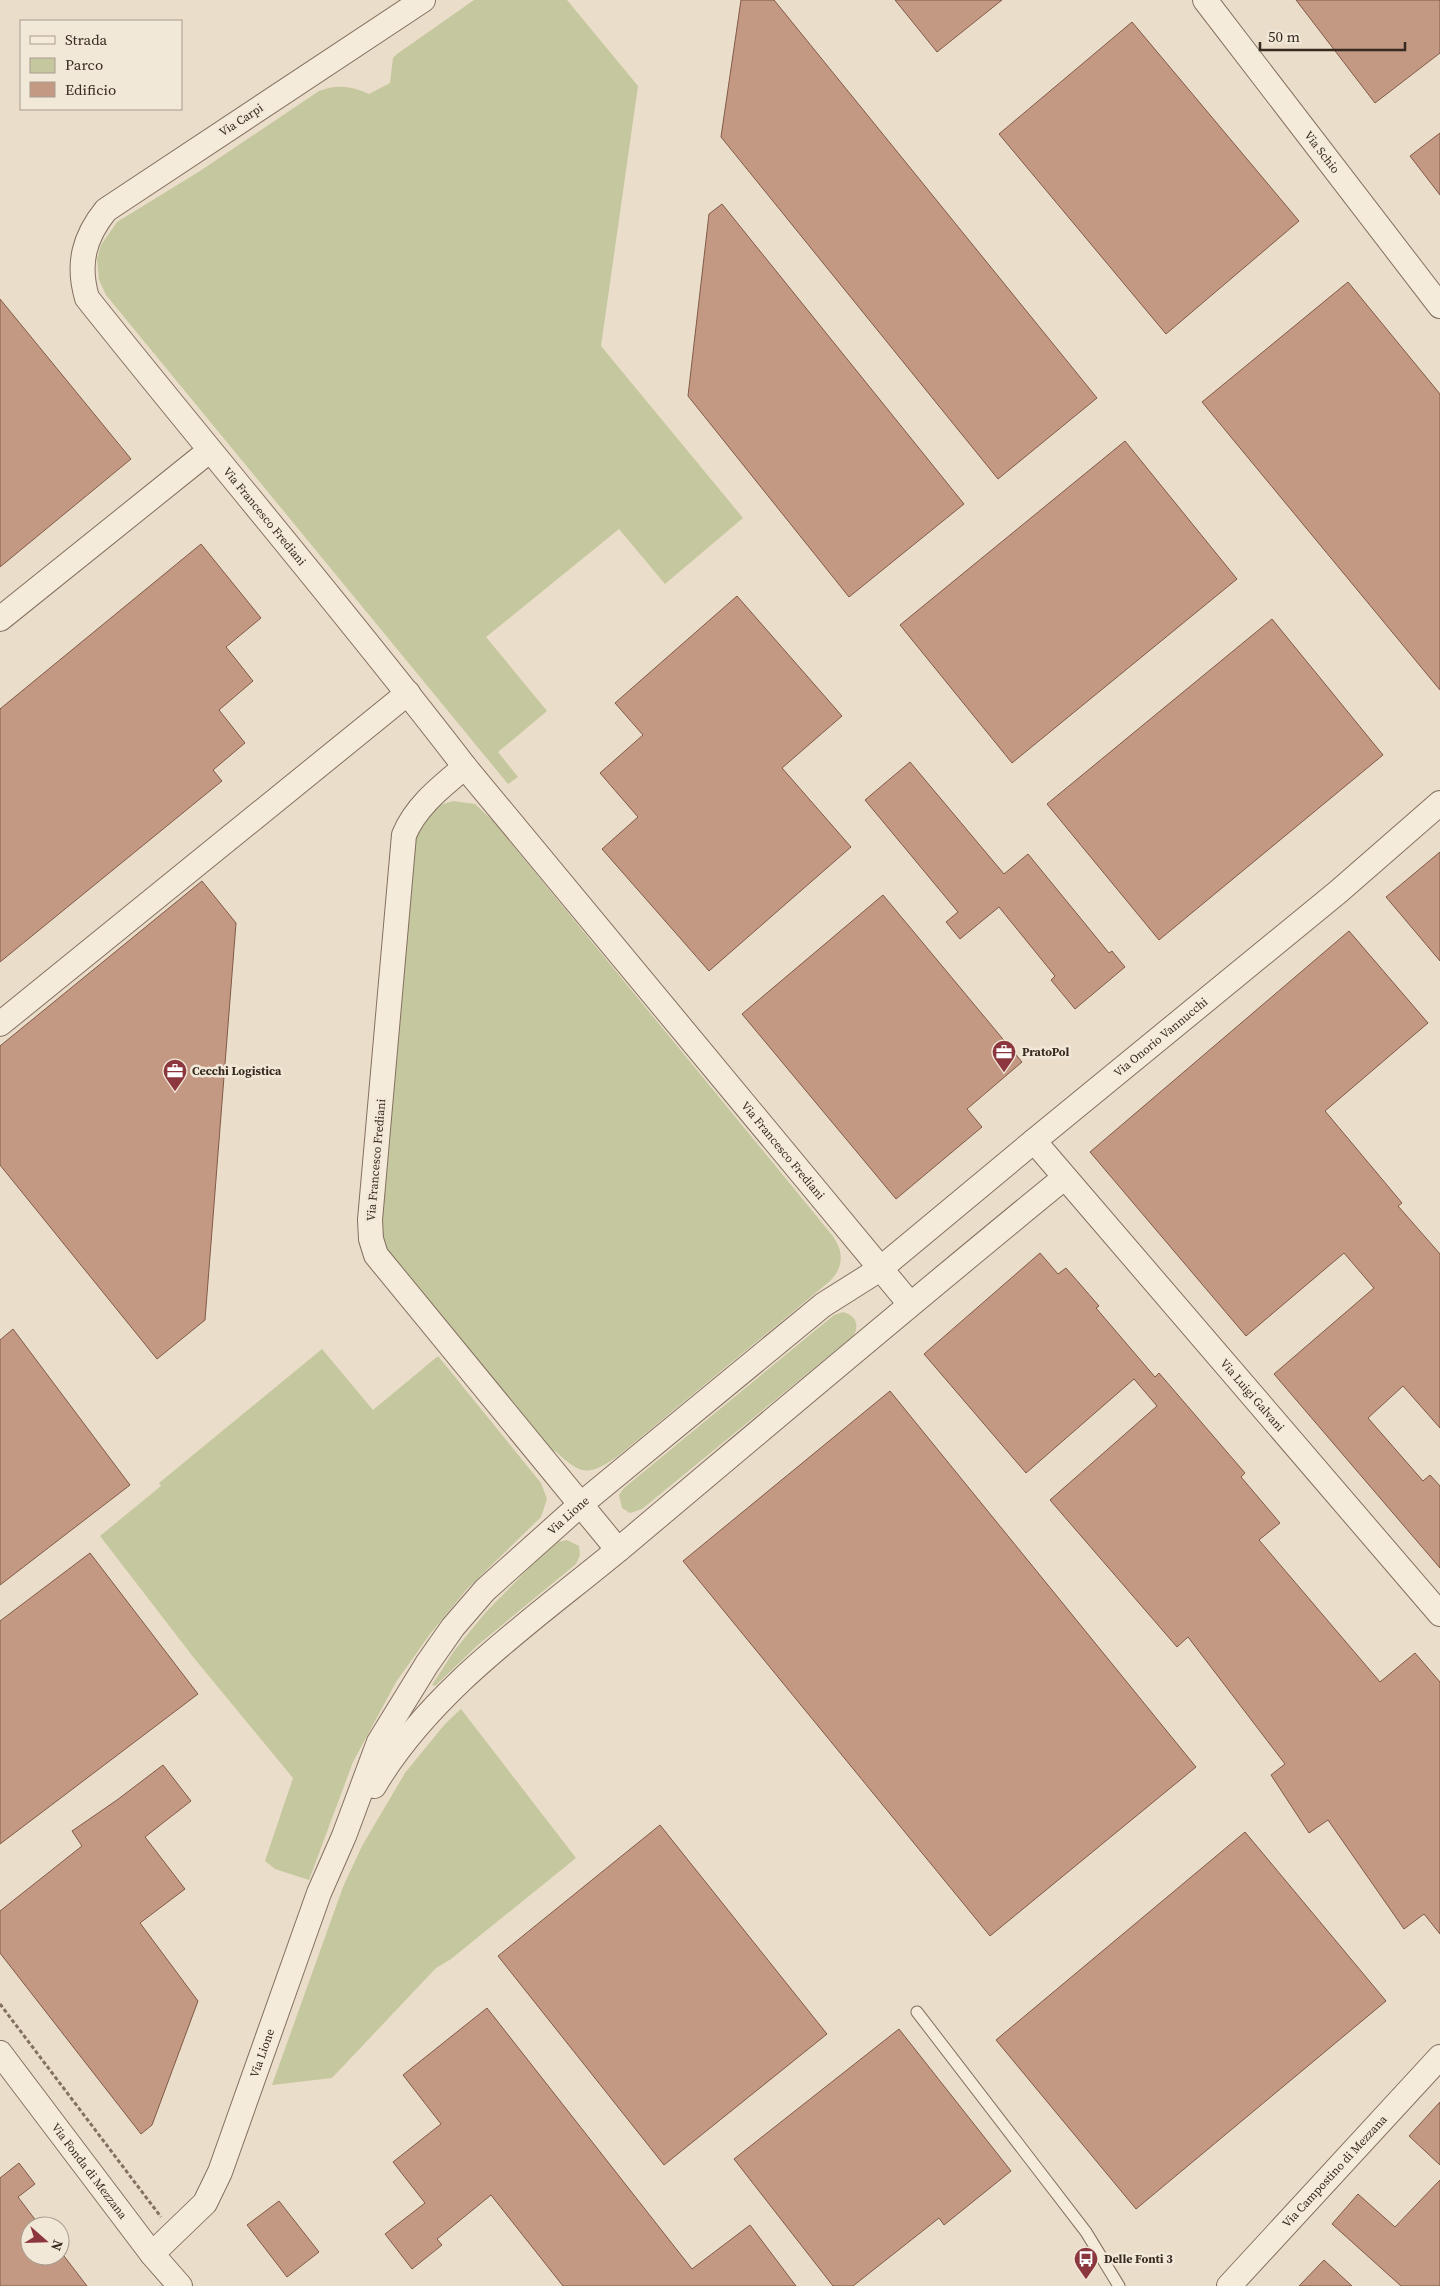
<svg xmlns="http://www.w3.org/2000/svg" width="1440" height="2286" font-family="'Source Serif 4',serif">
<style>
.green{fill:#c5c79e}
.building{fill:#c39983;stroke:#805a48}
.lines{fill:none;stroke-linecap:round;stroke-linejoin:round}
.service-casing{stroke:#847060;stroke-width:13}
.minor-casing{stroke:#847060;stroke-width:26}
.path{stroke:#847060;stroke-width:3;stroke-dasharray:4 2.5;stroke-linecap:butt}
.service{stroke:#f5ebdb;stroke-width:11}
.minor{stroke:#f5ebdb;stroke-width:24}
.labels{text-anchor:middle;stroke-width:5;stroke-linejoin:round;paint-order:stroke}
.street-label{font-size:12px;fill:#362a21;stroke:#f2e8d8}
.poi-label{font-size:12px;font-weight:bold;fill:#362a21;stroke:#f2e8d8;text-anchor:start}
</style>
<rect width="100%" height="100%" fill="#eaddc9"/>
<path class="green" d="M474,0H567L638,86L601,346L743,518L665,584L619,529L486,637L547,711L498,752L518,777L508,784L106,295L99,280L97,259L101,245L117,222L200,171L319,91C336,84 353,86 369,94L390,83L393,58L397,54Z
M453,801L475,804L492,820L832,1235C844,1251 844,1267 830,1281L618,1456C588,1477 581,1475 555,1451L552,1453L388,1251L381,1232L380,1221L415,832L437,806Z
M843,1312C856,1315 860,1326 853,1336L642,1509L630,1513L622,1508L619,1495L624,1488L834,1315Z
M322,1349L373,1410L438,1356L541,1483L547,1499L541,1517L467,1589L430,1634L396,1682L353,1762L309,1880L275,1869L265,1861L293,1778L194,1658L100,1536L161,1486L159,1483Z
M567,1540L579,1546L580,1555L576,1564L479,1644L435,1686L432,1685L454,1651L486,1612L527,1570L558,1542Z
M461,1709L576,1858L451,1959L436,1968L332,2078L272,2085L343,1887L362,1846L405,1773L445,1724Z"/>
<path class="building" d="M741,0H774L1097,398L998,479L721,137Z
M895,0H1002L937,52Z
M1296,0H1440V53L1375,103Z
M1132,22L1299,221L1166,334L999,134Z
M1440,133V195L1410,156Z
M722,204L964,504L849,597L688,396L709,214Z
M1348,282L1440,394V690L1202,402Z
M0,299L131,459L0,567Z
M1125,441L1237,579L1012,763L900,625Z
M201,544L261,618L226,647L253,681L219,710L245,743L213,770L222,781L0,962V709Z
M737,596L842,716L782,768L851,847L709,971L602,849L638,817L600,773L643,735L615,703Z
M1272,619L1383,755L1159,940L1047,804Z
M910,762L1004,874L1028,854L1109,953L1112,951L1125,967L1075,1009L1051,980L1055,976L999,907L960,939L946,922L958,912L865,800Z
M1440,852V961L1386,897Z
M202,881L236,923L205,1320L157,1359L0,1165V1046Z
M883,895L1022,1062L967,1109L982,1127L896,1199L742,1014Z
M1349,931L1428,1023L1325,1111L1402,1203L1398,1206L1440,1254V1428L1403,1386L1368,1418L1423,1481L1430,1475L1440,1486V1568L1274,1374L1374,1288L1344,1253L1246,1336L1090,1152Z
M1040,1253L1058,1274L1066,1268L1099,1306L1096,1308L1155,1377L1159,1373L1245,1473L1241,1477L1280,1523L1259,1540L1380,1682L1415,1653L1440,1682V1934L1424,1914L1404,1929L1328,1820L1309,1833L1271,1775L1285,1764L1188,1637L1177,1647L1050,1500L1157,1406L1134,1379L1026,1473L924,1354Z
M13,1329L130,1485L0,1585V1340Z
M890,1391L1196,1767L990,1936L683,1561Z
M90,1553L198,1694L0,1844V1621Z
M163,1765L191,1801L145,1837L185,1889L140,1923L198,2001L152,2125L141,2134L0,1953V1911L82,1846L72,1831L117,1800Z
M660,1825L827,2034L664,2165L498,1956Z
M1245,1832L1386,2001L1136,2209L996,2040Z
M487,2008L692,2269L750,2225L796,2286H563L491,2195L437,2239L442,2245L412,2269L385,2234L425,2203L393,2162L441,2124L403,2075Z
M899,2029L1011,2171L944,2225L939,2218L853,2286H833L734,2159Z
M1440,2102V2165L1409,2136Z
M19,2163L35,2184L18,2197L40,2226H30V2256H64L87,2286H0V2178Z
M1440,2180V2286H1401L1332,2224L1358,2194L1395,2227Z
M279,2201L319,2252L287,2277L247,2225Z
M1324,2260L1352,2286H1299Z"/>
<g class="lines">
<defs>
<path id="service" d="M917,2012L1086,2232L1119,2286"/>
<g id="minor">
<path id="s1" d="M423,0L106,210C84,237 77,264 87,298C212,455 343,608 465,767L910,1304"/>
<path id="s2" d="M1205,0L1440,306"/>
<path d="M0,619L209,451"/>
<path d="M465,767C441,787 416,806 404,835L370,1220L371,1239L376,1255L618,1550"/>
<path d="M0,1024L408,693"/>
<path id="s3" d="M1034,1141L1440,1614"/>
<path d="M374,1786C434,1685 541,1615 630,1540C774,1419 918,1297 1064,1178"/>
<path id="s4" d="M0,2053L152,2254L180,2286"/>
<path id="s5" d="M152,2254L205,2203L220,2172L319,1893L344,1836L379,1742L427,1664L453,1627L485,1590L580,1505L823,1305L880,1269L1034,1141L1338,892L1440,803"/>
<path id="s6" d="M1229,2286L1440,2057"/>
</g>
</defs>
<use href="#service" class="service-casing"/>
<use href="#minor" class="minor-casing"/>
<path class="path" d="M0,2004L161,2217"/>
<use href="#service" class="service"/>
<use href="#minor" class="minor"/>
</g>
<defs>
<symbol id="office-pin" viewBox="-11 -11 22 30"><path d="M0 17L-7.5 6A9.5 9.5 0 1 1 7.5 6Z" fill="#8c373e" stroke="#f2e8d8"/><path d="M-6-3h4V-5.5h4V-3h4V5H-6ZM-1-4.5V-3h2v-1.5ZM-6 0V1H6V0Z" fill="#fff"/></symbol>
<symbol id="bus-pin" viewBox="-11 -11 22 30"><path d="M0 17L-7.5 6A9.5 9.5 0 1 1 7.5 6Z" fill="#8c373e" stroke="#f2e8d8"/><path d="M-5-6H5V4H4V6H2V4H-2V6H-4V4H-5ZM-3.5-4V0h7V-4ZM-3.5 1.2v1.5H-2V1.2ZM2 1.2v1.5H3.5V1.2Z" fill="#fff"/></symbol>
</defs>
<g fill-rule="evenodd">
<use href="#office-pin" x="990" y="1038" width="28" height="38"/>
<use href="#office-pin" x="161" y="1057" width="28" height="38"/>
<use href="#bus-pin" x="1072" y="2245" width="28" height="38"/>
</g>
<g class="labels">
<g class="street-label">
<text transform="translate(241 120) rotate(-33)" y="4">Via Carpi</text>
<text dy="4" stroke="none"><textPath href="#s2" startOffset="192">Via Schio</textPath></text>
<text dy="4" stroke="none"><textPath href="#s1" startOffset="756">Via Francesco Frediani</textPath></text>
<text dy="4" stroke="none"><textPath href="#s5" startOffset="1626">Via Onorio Vannucchi</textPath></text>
<text dy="4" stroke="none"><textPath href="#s1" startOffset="1575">Via Francesco Frediani</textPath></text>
<text transform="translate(376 1160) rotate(-85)" y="4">Via Francesco Frediani</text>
<text dy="4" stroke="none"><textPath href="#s3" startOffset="335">Via Luigi Galvani</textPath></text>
<text dy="4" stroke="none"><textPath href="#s5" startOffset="864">Via Lione</textPath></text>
<text dy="4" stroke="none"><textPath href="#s5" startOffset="234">Via Lione</textPath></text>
<text dy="4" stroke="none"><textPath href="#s4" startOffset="148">Via Fonda di Mezzana</textPath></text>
<text dy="4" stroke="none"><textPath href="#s6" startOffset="156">Via Campostino di Mezzana</textPath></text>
</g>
<g class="poi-label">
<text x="1022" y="1056">PratoPol</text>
<text x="192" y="1075">Cecchi Logistica</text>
<text x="1104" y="2263">Delle Fonti 3</text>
</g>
</g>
<rect x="20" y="20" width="162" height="90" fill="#f2e8d8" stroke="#a79c8f"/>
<rect x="30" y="36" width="25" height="8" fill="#f5ebdb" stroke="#a79c8f"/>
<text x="65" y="45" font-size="15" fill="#362a21">Strada</text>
<rect x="30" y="58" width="25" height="15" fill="#c5c79e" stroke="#a79c8f"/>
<text x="65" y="70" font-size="15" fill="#362a21">Parco</text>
<rect x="30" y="82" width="25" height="15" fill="#c39983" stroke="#a79c8f"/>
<text x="65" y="95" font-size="15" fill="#362a21">Edificio</text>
<g transform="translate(45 2241) rotate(110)"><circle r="24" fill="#f2e8d8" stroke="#a79c8f"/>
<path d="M0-4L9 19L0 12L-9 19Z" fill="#8c373e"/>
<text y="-8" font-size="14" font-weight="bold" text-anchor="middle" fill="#362a21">N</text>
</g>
<path d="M1260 42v8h145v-8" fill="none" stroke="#362a21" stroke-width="2.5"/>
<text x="1268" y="42" font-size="15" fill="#362a21" stroke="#f2e8d8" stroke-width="4" paint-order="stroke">50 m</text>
</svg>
